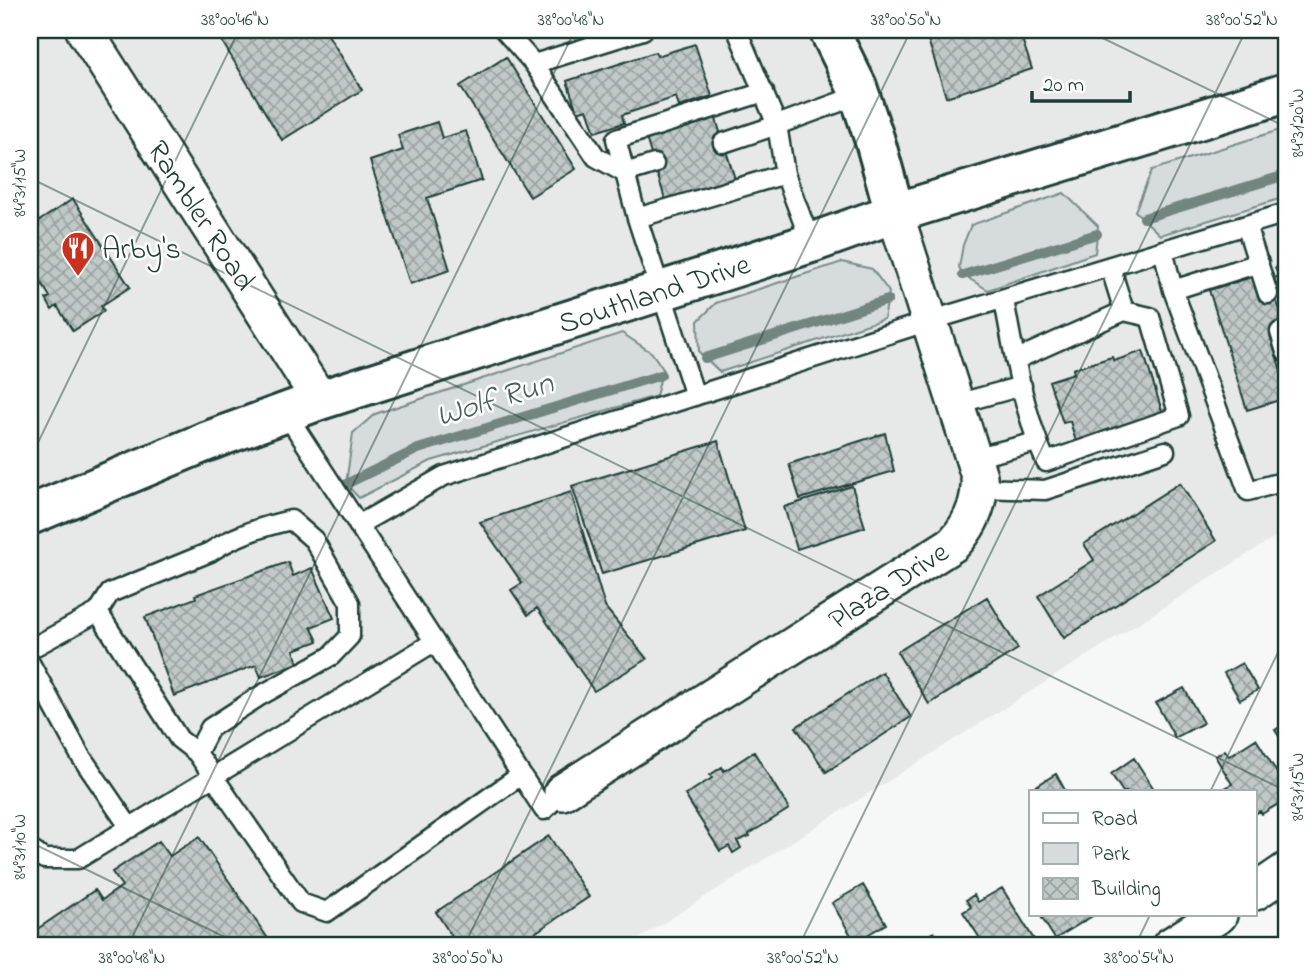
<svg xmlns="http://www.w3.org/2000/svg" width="1316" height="976" font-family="'Indie Flower',sans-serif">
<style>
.built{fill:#e6e9e8}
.green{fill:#d6dcdb;stroke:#7a8c88;stroke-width:2}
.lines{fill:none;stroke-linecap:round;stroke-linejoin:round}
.stream{stroke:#72857f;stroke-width:10}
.building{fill:url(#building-cross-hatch);stroke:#1f3d34;stroke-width:2}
.lane-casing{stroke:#1f3d34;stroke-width:23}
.street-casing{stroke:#1f3d34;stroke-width:40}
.secondary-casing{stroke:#1f3d34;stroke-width:44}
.lane{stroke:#fff;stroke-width:18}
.street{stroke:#fff;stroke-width:35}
.secondary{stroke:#fff;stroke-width:38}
.ticks{fill:none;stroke:#1f3d34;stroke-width:2;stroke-opacity:0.45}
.labels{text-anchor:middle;stroke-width:5;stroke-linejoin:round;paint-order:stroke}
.street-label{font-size:30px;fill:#1f3d34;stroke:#fff}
.poi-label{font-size:30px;fill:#1f3d34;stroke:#fff;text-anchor:start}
.water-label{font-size:32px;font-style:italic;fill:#49615a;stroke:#fff}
.neatline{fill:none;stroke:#1f3d34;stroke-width:2.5}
.ticks-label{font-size:18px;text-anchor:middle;fill:#1f3d34}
</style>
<defs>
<pattern id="building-cross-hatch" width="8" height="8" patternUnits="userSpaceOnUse" patternTransform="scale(1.75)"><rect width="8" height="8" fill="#c0c9c6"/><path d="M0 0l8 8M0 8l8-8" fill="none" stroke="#9ba4a2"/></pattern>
</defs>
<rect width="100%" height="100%" fill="#f6f7f7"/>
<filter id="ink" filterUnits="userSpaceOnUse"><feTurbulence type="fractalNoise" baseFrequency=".0143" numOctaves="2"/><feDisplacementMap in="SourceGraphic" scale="14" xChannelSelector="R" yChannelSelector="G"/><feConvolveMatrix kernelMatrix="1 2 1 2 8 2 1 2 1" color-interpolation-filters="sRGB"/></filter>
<g filter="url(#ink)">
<path class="built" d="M46,30H1286V530L627,946H30V43Z"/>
<path class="green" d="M1286,128V197L1160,235L1135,211L1152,170Z
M1064,193L1098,226L1095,253L988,290L963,275L959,267L963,245L971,225Z
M842,262L872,269L889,292L884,319L720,372L699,352L698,321L716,303Z
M622,333L652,353L663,369L656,396L431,461L359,498L346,484L353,433L375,414Z"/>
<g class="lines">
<path class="stream" d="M1144,218L1286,175
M963,275L1097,234
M705,358L888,300
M346,484L418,449L661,375"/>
</g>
<path class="building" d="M215,30H325L362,90L282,140Z
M925,30H1019L1032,69L946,97Z
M695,44L712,96L679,107L676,97L622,115L624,123L595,132L587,109L577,112L567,81L655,52L657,56Z
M506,57L576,169L530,197L460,86Z
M714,113L736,182L667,205L645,135Z
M437,122L442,138L466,131L482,180L427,198L450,270L410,284L370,161L403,150L398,135Z
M73,199L130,287L101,306L104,311L73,331L57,306L52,310L46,299L50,297L30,264V252L41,245L30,227Z
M1286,264V315L1274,278L1279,276L1275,268Z
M1252,277L1258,297L1274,292L1286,329L1270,335L1286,387V398L1247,410L1209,290Z
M1143,351L1163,414L1076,442L1070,421L1063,423L1049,381L1074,373L1073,369L1112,357L1114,361Z
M885,433L894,471L800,499L789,464Z
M718,441L745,531L602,574L572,486Z
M1180,483L1216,541L1064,638L1038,596L1094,560L1084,544Z
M852,486L865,527L797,549L784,507Z
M571,492L605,607L647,659L594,691L537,608L528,615L511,590L522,583L480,522Z
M288,562L293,576L312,568L334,618L311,627L318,641L294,650L298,663L261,677L256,665L174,696L145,617L196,598L195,595Z
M987,597L1018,649L929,704L897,652Z
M1242,663L1258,690L1240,700L1224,673Z
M882,672L911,717L826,772L796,727Z
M1184,688L1203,723L1175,738L1156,703Z
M1286,723V747L1275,730Z
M1256,739L1286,787V794L1283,796L1286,799L1262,814L1260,811L1255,814V792H1223L1222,790L1232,784L1215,756L1225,750L1229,756Z
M754,752L789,809L749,834L750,836L737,841L741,848L733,853L729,846L720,851L685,795L712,778L710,775L722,767L724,771Z
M1134,758L1154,789L1148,792H1123L1111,774Z
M1056,774L1066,792H1036L1033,788Z
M549,836L589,897L515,946H458L436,912Z
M199,837L273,946H30V934L95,890L102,900L122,886L112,872L159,841L170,856Z
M863,885L886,924L855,942L832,903Z
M1002,888L1038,946H985L963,912L971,907L966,900L974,895L978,902Z
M1040,915H1094L1055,939Z
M934,932L943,946H911Z"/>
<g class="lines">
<defs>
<path id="lane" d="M504,30L534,64
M643,30L534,64L596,157L625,173L654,164
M737,30L777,125L859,95
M723,143L777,125L785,174L811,243
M637,218L616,139L764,92
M1246,225L1268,294
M1163,250L1173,290L1248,491L1286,481
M1173,290L1259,263
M1004,300C1014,354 1023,411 1046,462L1179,416L1150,317L1124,311
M1280,332L1286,352
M1015,360L1124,311L1110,266
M695,396L637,218L785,174
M956,404L1022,386
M285,412L544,810L562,792
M973,458L1037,442
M980,488L1045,490L1165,451
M358,525L444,476L929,321L1286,213
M98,612L179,739L197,753
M30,649L98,612L110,593L210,552C233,536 264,526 291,520L314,540L350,603V636L331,656L258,697L210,728L197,753L301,903L327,912L521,775
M30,663L80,755L130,828
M30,849L44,859H78L434,642"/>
<path id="street" d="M84,30L320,400
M562,792L953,544C971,525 981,502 979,476L895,213
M1255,892L1286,871
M1170,946L1219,915"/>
<path id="secondary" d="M829,30L857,87L875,141L895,213
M30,515L205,442L320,400L811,243L895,213L1286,93"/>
</defs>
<use href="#lane" class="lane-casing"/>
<use href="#street" class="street-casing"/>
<use href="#secondary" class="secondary-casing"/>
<use href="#lane" class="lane"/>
<use href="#street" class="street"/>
<use href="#secondary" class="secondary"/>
</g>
</g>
<path class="ticks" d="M1086,30L1286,127M30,178L1286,791M30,459L239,30M1210,792L1286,636M30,842L243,946M128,946L575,30M464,946L911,30M799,946L1246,30M1135,946L1150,915"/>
<defs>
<symbol id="restaurant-pin" viewBox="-11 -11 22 30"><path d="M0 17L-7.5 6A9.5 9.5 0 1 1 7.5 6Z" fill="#c8321e" stroke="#fff"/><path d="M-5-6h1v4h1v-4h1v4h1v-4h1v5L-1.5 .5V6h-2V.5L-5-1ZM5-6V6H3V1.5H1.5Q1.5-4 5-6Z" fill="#fff"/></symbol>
</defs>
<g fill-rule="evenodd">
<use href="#restaurant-pin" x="59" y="229" width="38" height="52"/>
</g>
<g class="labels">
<g class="street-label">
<text transform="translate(202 215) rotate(57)" y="10">Rambler Road</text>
<text transform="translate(654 293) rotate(-18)" y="10">Southland Drive</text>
<text transform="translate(888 585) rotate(-33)" y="10">Plaza Drive</text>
</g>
<g class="poi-label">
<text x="102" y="258">Arby's</text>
</g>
<g class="water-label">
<text transform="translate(494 398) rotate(-17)" y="11">Wolf Run</text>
</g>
</g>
<rect width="1316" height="976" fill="none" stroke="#fff" stroke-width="77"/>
<rect x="1029" y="790" width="228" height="126" fill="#ffffff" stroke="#a5b1ae" stroke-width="2"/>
<rect x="1043" y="813" width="35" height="10" fill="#ffffff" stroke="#a5b1ae" stroke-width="2"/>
<text x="1092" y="825" font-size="21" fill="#1f3d34">Road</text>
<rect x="1043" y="843" width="35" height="21" fill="#d6dcdb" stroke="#a5b1ae" stroke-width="2"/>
<text x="1092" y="860" font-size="21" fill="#1f3d34">Park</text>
<rect x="1043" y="878" width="35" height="21" fill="url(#building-cross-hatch)" stroke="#a5b1ae" stroke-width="2"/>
<text x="1092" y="895" font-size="21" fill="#1f3d34">Building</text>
<path d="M1032 91v10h98v-10" fill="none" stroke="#1f3d34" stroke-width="3.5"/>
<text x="1043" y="91" font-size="21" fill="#1f3d34" stroke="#ffffff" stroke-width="5" paint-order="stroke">20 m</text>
<rect x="38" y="38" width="1240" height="899" class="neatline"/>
<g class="ticks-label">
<text x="235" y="25">38°00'46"N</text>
<text x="571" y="25">38°00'48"N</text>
<text x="906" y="25">38°00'50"N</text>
<text x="1242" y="25">38°00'52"N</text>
<text transform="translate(1297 123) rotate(-90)" y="6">84°31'20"W</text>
<text transform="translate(19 183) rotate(-90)" y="6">84°31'15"W</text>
<text transform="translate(1297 787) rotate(-90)" y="6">84°31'15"W</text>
<text transform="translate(19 847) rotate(-90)" y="6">84°31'10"W</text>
<text x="132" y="963">38°00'48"N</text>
<text x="468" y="963">38°00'50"N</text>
<text x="803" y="963">38°00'52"N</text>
<text x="1139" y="963">38°00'54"N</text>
</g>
</svg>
